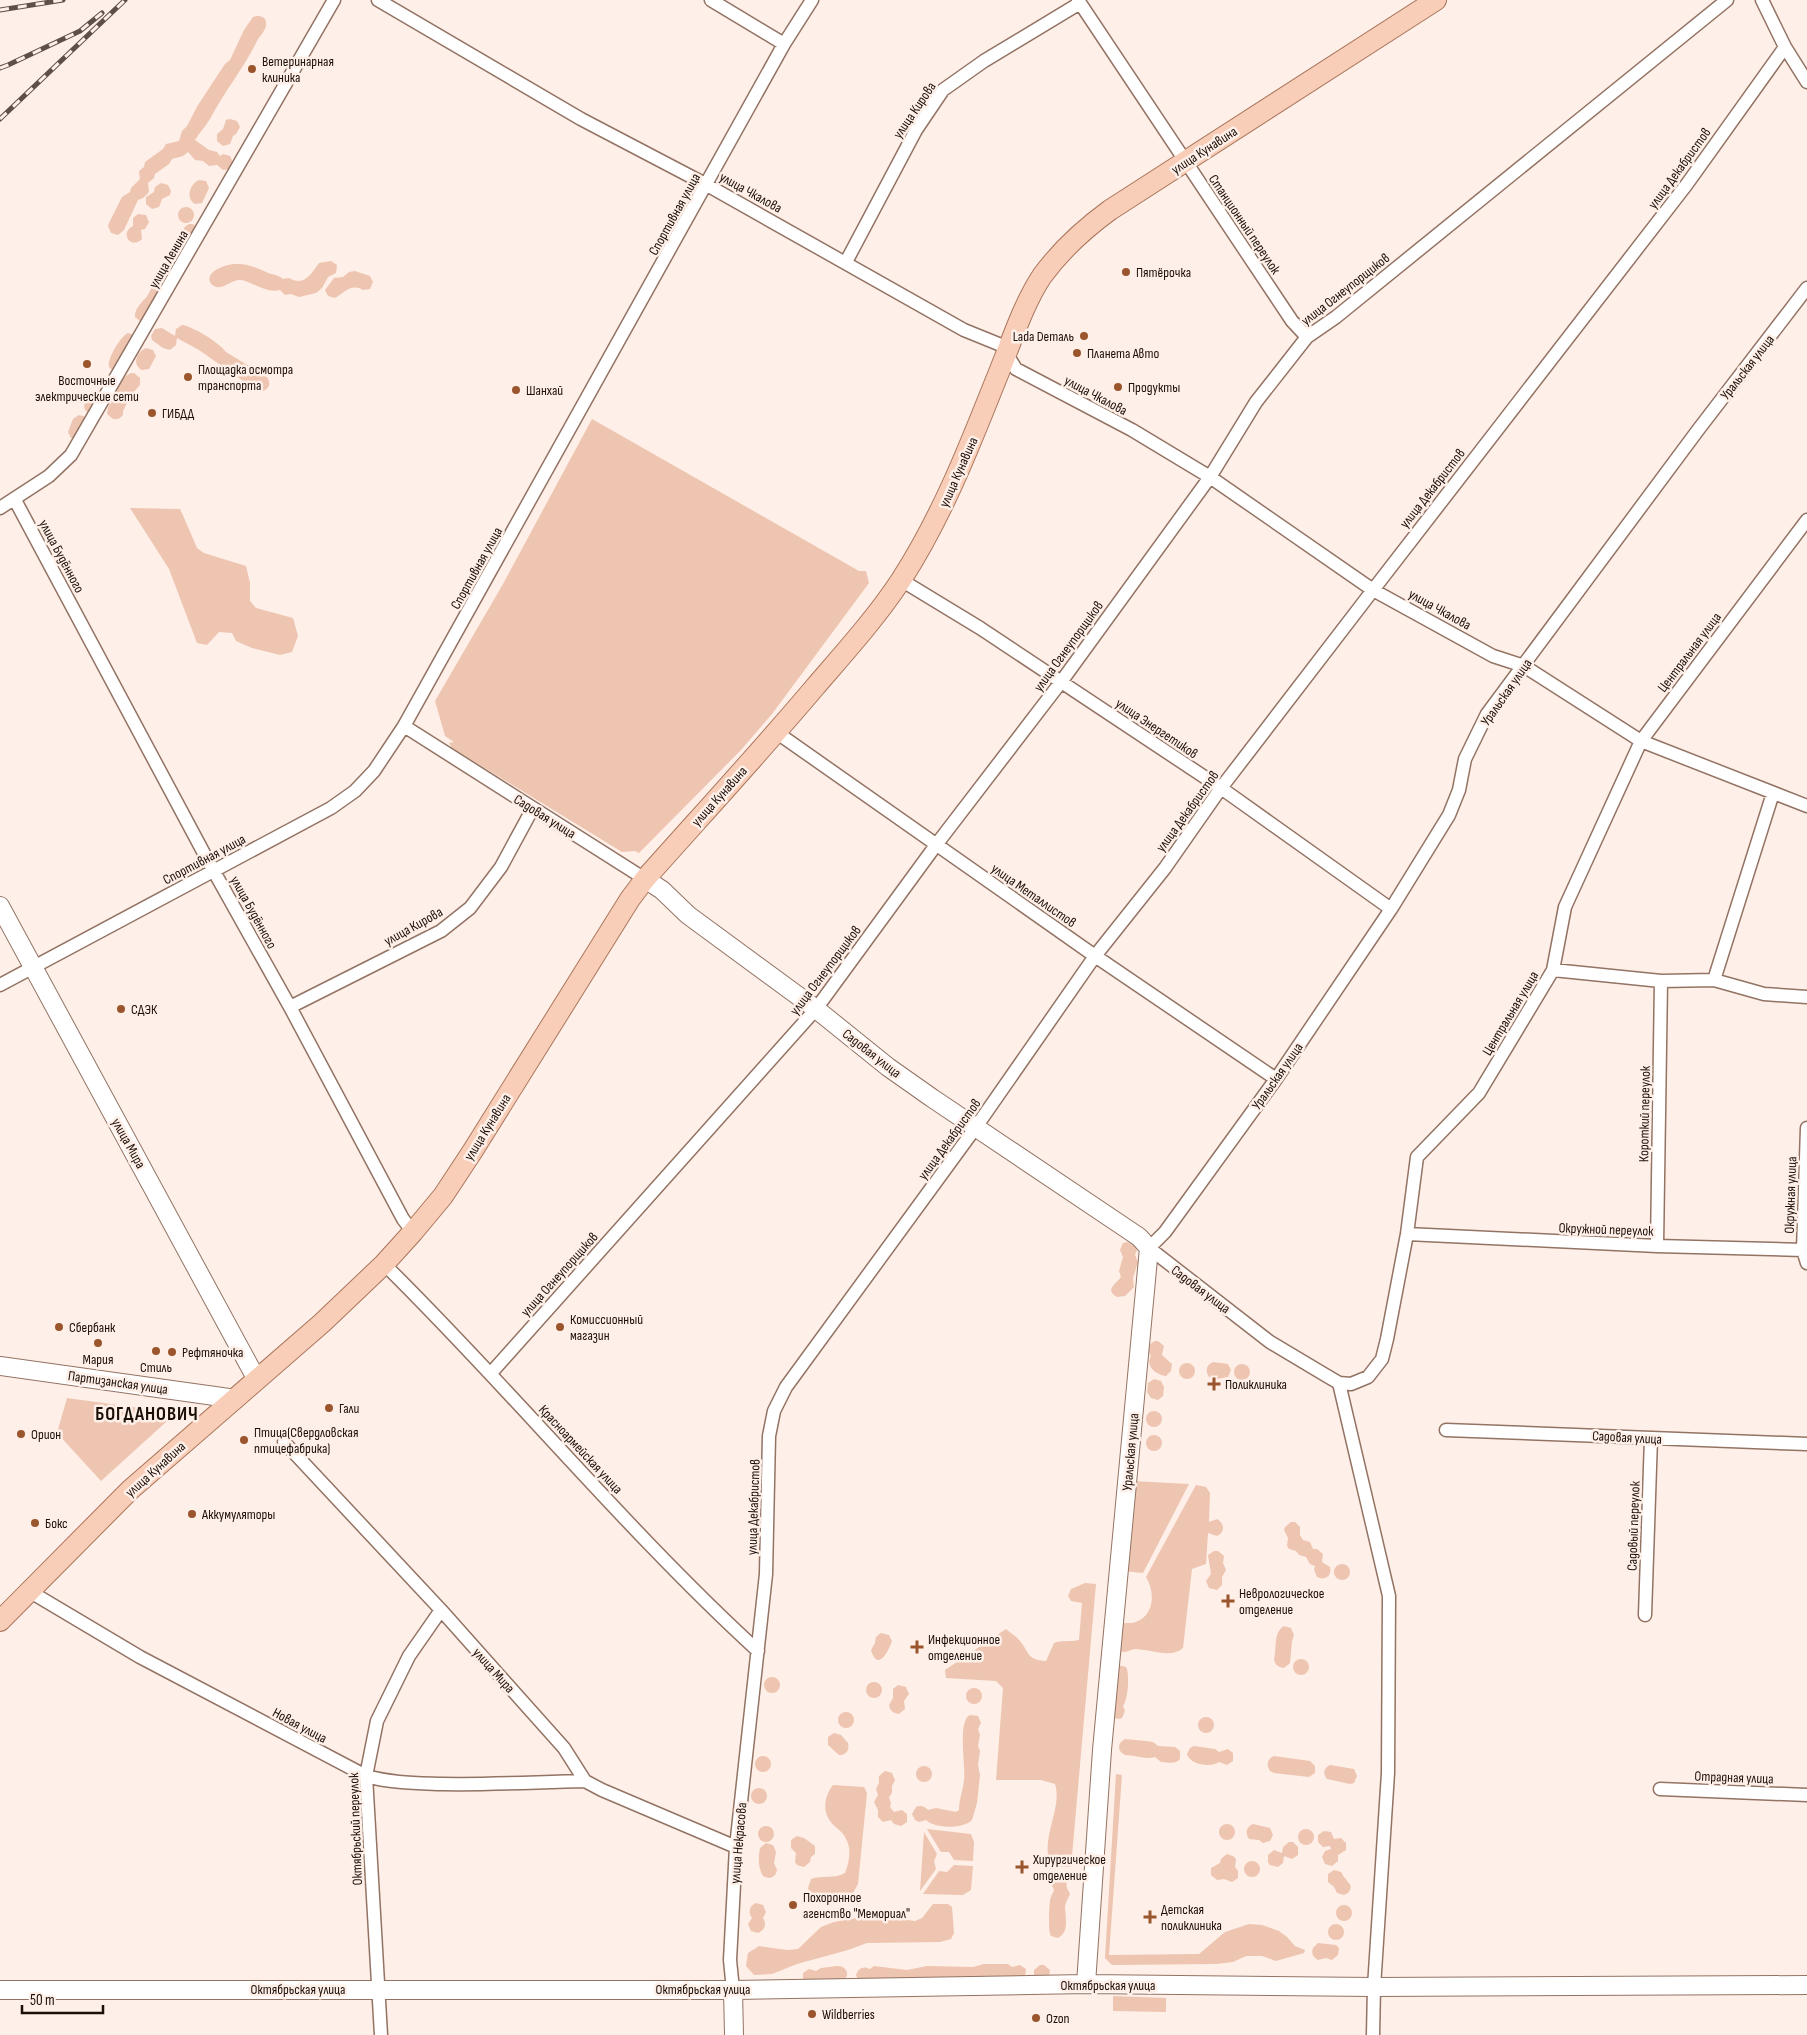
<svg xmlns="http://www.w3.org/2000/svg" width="1807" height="2035" font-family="'Sofia Sans Condensed',sans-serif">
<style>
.green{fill:#eec5b0}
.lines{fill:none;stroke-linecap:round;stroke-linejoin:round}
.street-casing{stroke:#937363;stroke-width:15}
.secondary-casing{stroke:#937363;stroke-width:20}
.primary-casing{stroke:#a9765c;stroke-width:22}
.street{stroke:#fff;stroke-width:12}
.secondary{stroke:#fff;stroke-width:18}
.primary{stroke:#f9ceb8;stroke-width:20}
.rail-casing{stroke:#5c5049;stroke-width:5}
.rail{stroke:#feefe8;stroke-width:3;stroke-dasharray:9;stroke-linecap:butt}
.poi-dot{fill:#9b552c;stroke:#feefe8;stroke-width:2}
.labels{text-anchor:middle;stroke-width:5;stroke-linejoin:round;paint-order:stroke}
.poi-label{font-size:14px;fill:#1b0f09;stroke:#feefe8;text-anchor:start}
.street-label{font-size:14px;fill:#1b0f09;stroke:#feefe8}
.district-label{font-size:19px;font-weight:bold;letter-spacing:1px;fill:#1b0f09;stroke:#feefe8}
</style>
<rect width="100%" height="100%" fill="#feefe8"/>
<path class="green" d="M256,16C262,16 267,18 266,25C266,30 259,37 257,41C244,68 224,92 210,119C205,127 199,133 195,140L209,150L217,152L220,156L223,154L230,156L233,162L230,169L223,170L217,165L209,166L203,161L195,160L188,152L183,156L172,159L169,164L155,174L154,178L148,183L149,192L143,198L138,200L124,230L118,235L111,233L108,226L109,223L122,197L130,192L131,188L140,179L139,171L144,167L145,162L163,149L166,144L179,141L182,131L187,126L198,105L225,64L230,60L244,30L253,17Z
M230,119L237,121L240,127L236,134L233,136L230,144L223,146L217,141V134L223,129L226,120Z
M199,180L206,181L209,188L202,203L195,204C185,198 190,184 199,180Z
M161,183L168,185L171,191L170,195L162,199L159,207L152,209L146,204V197L154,192L155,187Z
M178 215a8 8 0 1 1 16 0a8 8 0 1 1-16 0Z
M138,214L146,215L149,222L145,229L141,230L142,239C131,250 119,233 133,226V218Z
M189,224H193L198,229L188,240C180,236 181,228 189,224Z
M178,243H182L187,248L177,259C169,255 170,247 178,243Z
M331,261L337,265L336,273L328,277L322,288L316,293L299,297L291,294L285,295L280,290C267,294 253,282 241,280C232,279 224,289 216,287C213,286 211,284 210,282C205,270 230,263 238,264C248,264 257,268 266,272C272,275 278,274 283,279L289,278C304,287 311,274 319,263Z
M355,271L370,276L373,282L370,289L363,290C351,283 344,293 335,298L328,296L325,290L334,278L343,277L349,272Z
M162,273L169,275L141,322L135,317C134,307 145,301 149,293C153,286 154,278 162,273Z
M182,325C192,326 220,343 226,352L267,377C271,383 270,388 263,391L256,390L199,350L177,338L176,345L170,350L163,348L152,340L151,336L155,329L162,328L175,336L176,329Z
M128,333L135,335L114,372L109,367C107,359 120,337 128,333Z
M146,348L153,350L156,356L149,369L142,370C131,364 137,352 146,348Z
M131,373H134L140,378V385C133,392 128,401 124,409C121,415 126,412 121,417C118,420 117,419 113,419L107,414L108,407C117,398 117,379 131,373Z
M91,398L98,399L90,414C82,410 82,402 91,398Z
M79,415L86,417L75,440L71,438L68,432L73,419Z
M592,419L859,571H866L869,583L772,714L741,750L639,853L635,851L622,852L452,748L449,743L454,742L445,736L435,701L503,584Z
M130,508L180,509C186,522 191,534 197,548L204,553L246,566L250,583V601L256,608L293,618L298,636L292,652L280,655L252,648L236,641L232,633L219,632L207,645L197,643L169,569Z
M1127,1242L1134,1244L1137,1250L1135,1255L1138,1262L1133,1278L1134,1287L1125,1296L1117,1297C1104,1290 1116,1284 1121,1277L1119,1271L1123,1257L1120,1250L1123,1243Z
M1155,1341H1158L1164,1346L1162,1355L1172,1364L1171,1371L1166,1376C1156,1375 1145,1366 1151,1356C1147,1350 1148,1344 1155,1341Z
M1213,1362L1228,1364L1231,1370L1228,1377L1217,1379L1209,1377C1205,1371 1206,1365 1213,1362Z
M1179 1371a8 8 0 1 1 16 0a8 8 0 1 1-16 0Z
M1234 1372a8 8 0 1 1 16 0a8 8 0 1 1-16 0Z
M1154,1379L1161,1381L1164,1387L1163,1396L1158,1400L1151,1398L1147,1392L1148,1383Z
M67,1398L176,1413L101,1481L57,1433Z
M1146 1419a8 8 0 1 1 16 0a8 8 0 1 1-16 0Z
M1146 1443a8 8 0 1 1 16 0a8 8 0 1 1-16 0Z
M1131,1481L1189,1484L1143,1573L1123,1571Z
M1196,1485L1206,1487L1210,1493L1209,1522L1217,1519C1225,1524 1225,1532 1217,1536L1208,1533L1206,1564L1192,1569L1183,1648C1171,1659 1150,1649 1134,1649C1130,1650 1127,1652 1123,1652L1120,1651L1121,1624C1126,1622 1131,1624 1136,1622C1155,1614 1155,1592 1146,1577Z
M1291,1522H1295L1300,1527V1535L1303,1540L1310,1542L1313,1549H1317L1323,1554L1322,1562L1330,1567C1332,1576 1325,1581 1317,1577L1314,1570L1315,1566L1310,1564L1306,1557L1299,1555L1296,1551L1289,1549L1287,1546L1288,1538L1284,1530L1285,1527Z
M1214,1551H1218L1224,1556L1223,1563L1226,1570L1222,1577V1585L1217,1590L1209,1588L1206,1581L1211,1574L1208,1555Z
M1334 1572a8 8 0 1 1 16 0a8 8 0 1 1-16 0Z
M1085,1583L1096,1584L1071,1867L1051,1866C1039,1839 1063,1809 1055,1784L1041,1780H996L1003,1688L996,1681L946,1678L945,1670L1006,1629C1010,1633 1016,1636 1019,1640C1030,1652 1026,1660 1046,1661L1054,1643C1062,1640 1070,1642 1079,1640L1082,1603L1071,1601L1068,1596L1071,1589Z
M1284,1626L1291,1628L1294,1635L1292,1641L1290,1663L1284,1668C1278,1667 1275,1665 1274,1659C1277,1649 1273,1632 1284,1626Z
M881,1633L889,1635L892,1641C889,1650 878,1673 871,1650L875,1643L876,1637Z
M1293 1667a8 8 0 1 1 16 0a8 8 0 1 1-16 0Z
M1118,1665L1126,1667C1130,1673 1128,1700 1123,1706L1125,1711L1122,1718L1119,1719L1111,1717Z
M764 1685a8 8 0 1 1 16 0a8 8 0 1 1-16 0Z
M866 1690a8 8 0 1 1 16 0a8 8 0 1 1-16 0Z
M898,1685L906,1687L909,1694L904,1701L905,1709L899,1714C893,1713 890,1711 889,1705L893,1698V1689Z
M966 1696a8 8 0 1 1 16 0a8 8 0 1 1-16 0Z
M838 1720a8 8 0 1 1 16 0a8 8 0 1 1-16 0Z
M970,1715L978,1716L981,1723L978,1729L980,1735L978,1746L980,1751L978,1765L980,1775L977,1803L972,1820C964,1829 935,1829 926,1820L919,1822L915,1820L912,1814L916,1807C921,1805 924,1806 928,1810L936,1808L956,1812L959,1810C959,1800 963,1790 964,1780C966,1766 957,1721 970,1715Z
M1198 1725a8 8 0 1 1 16 0a8 8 0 1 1-16 0Z
M834,1733L841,1735L848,1743C850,1750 846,1755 839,1755L828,1745V1737Z
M1125,1739L1146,1741L1153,1742L1158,1746L1175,1747L1180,1751V1759C1175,1765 1168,1762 1161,1762L1155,1757C1146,1760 1135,1755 1125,1755C1117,1751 1117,1743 1125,1739Z
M1194,1746L1215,1749L1219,1752L1228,1749L1233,1753V1761L1227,1765L1219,1762C1211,1768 1190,1765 1187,1754L1190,1748Z
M755 1764a8 8 0 1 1 16 0a8 8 0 1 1-16 0Z
M1274,1756L1310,1761L1315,1766V1773L1309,1777L1274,1773L1270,1771C1266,1765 1267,1759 1274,1756Z
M1330,1765L1354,1769L1357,1776L1354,1783L1350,1784L1327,1779C1322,1773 1324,1768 1330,1765Z
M916 1774a8 8 0 1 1 16 0a8 8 0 1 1-16 0Z
M885,1771L892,1773L895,1780L892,1786V1793L889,1797L891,1803L890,1807L894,1812L902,1810L907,1814V1822L901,1826L894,1824L891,1820L883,1822L878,1817V1810L874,1802L878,1795L876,1789L879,1783V1776Z
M1116,1774L1122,1775L1109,1955L1199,1954L1225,1932L1249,1924L1262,1925L1279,1931L1287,1937L1295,1946L1305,1950L1304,1953L1276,1961L1262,1956H1246L1233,1962L1217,1964L1112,1965L1105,1958Z
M833,1785L864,1787L867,1793L858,1884C855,1889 853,1895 848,1897C838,1903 819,1900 810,1894L808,1888L811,1879C822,1875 835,1879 845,1873C849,1863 852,1849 846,1839C843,1831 835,1828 830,1821C822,1810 825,1795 833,1785Z
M751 1796a8 8 0 1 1 16 0a8 8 0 1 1-16 0Z
M1219 1832a8 8 0 1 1 16 0a8 8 0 1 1-16 0Z
M1253,1824L1270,1828L1273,1835L1270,1841L1263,1843L1259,1840L1249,1839C1245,1833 1246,1827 1253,1824Z
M758 1834a8 8 0 1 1 16 0a8 8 0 1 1-16 0Z
M1298 1837a8 8 0 1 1 16 0a8 8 0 1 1-16 0Z
M927,1829L971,1834L974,1842L973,1861L954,1860L949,1852H941Z
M1324,1831L1331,1832L1334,1839L1341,1838L1346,1843V1850L1338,1855V1861L1332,1866L1325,1864L1322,1857L1325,1851L1331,1849L1330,1846L1323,1847L1318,1842V1835Z
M924,1832L937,1854L934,1861L936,1869L920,1891Z
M797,1836L804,1838L815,1846V1854L811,1857L810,1862L804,1867L797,1865L795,1862L796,1853L791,1848V1840Z
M1289,1842H1293L1298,1847V1855L1292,1859L1284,1856L1283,1863L1278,1867L1270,1865L1268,1862V1855L1274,1850L1282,1853L1283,1847Z
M766,1843L773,1845L776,1852L774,1863L777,1870C776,1877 770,1880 763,1876C758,1867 758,1858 760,1848Z
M1227,1854L1233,1856L1236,1859L1235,1867L1238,1871V1878L1232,1882L1224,1879L1217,1880L1211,1875V1868L1220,1863L1221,1859Z
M1244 1869a8 8 0 1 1 16 0a8 8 0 1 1-16 0Z
M954,1865L973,1866L971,1890L963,1895L923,1894L939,1871L947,1872Z
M1334,1870L1341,1872C1343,1874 1343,1877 1345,1878C1349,1884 1354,1886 1348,1893L1344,1895L1337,1893L1334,1887L1328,1882V1874Z
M1058,1875C1068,1876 1066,1880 1067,1888C1068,1890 1069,1892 1070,1894C1068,1899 1066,1901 1065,1906C1065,1916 1070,1932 1058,1938L1051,1936C1048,1933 1049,1906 1050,1901C1050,1897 1053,1894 1054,1890L1051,1883L1055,1877Z
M756,1903L763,1905L766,1912L763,1918C767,1924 765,1930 758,1933L751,1931L748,1924L752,1918C748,1912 749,1906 756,1903Z
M933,1904H948L952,1907L954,1933L951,1939L940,1942L867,1943L848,1950L797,1964L772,1974L754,1975L746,1966L748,1953L759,1946L787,1950L798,1949L821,1927L834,1922L874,1915L915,1921L922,1918Z
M1336 1913a8 8 0 1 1 16 0a8 8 0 1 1-16 0Z
M1328 1932a8 8 0 1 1 16 0a8 8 0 1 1-16 0Z
M1318,1943L1336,1945L1339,1948L1338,1955L1332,1960L1326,1958L1318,1960C1313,1957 1311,1954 1313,1948Z
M984,1964H1008L1012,1967L1020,1965L1026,1969L1025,1977L859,1982L856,1975C858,1969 863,1965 870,1969L874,1966L907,1970L927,1966L973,1967Z
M1040,1965H1044L1050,1970L1049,1977H1034V1970Z
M837,1966C847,1966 850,1974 844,1981H803V1973L809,1969L816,1971L821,1968Z
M1113,1996L1166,1998V2012L1113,2011Z"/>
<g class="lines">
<defs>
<path id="street" d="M378,0L581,119L707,185L964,330L1001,345L1016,369L1132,430L1210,477L1373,590L1493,656L1524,666L1641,741L1807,806
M711,0L784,44
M1078,0L1292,321L1307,337
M1762,0L1785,47L1807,82
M846,262L916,130L943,90L984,61L1080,3
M1807,288L1698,430L1487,714L1465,759L1459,790L1449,815L1391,909L1276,1079L1165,1232L1149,1248L1270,1342L1327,1376L1339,1383L1351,1384L1368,1377L1382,1359L1387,1339L1407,1234L1417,1157L1479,1093L1553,970L1565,907L1641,741L1807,520
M15,500L207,859L290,1007L403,1219L413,1232
M0,508L49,476L71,455L334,0
M901,580L980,628L1221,788L1391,909
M404,726L645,879
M776,732L1095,956L1276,1079
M1553,970L1661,981L1714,980L1764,994L1807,997
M1714,980L1773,793
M0,985L331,808L355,791L374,771L404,726L784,44L812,0
M290,1007L441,931L470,908L501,867L533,808
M1807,1128L1803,1250L1807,1263
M1407,1234L1657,1246L1803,1250
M1657,1246L1661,981
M384,1264C512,1390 626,1530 758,1651
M491,1373L816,1009L936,845L1061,682L1210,477L1256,402L1307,337L1336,317L1727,0
M1339,1383L1389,1596L1388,1773L1374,1987L1373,2035
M1446,1430L1807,1444
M284,1442L441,1610L564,1748L585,1781L602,1790L736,1847
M29,1591L140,1657L366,1776C391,1783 416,1783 442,1784C490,1785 537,1782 585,1781
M1645,1615L1651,1438
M1660,1789L1807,1795
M733,1990L730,1960L736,1847L766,1574L769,1436L774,1411L786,1387L976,1127L1095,956L1165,868L1221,788L1373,590L1687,184L1785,47
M381,2035L366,1776L377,1721L409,1656L441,1610"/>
<path id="secondary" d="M645,879L662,890L688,915L816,1009L888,1067L932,1098L1139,1237L1149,1248L1102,1750L1086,1984
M0,906L257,1380
M0,1366L236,1399
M0,1990H733L1086,1984L1374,1987L1807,1985
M733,1990L734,2035"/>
<path id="primary" d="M0,1621L130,1490L322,1323L384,1264L413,1232L443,1196L472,1152L630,899L645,879C702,815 760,752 815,687C845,652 876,618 901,580C941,518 968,450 995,382C1009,349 1022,306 1042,276C1061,250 1084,229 1110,210L1436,0"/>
</defs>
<use href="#street" class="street-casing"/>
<use href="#secondary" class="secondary-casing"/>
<use href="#primary" class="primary-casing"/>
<use href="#street" class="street"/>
<use href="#secondary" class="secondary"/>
<use href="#primary" class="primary"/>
<defs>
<path id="rail" d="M0,10L63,0
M0,68L8,65L80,31L102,13
M0,119L125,0"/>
</defs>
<use href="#rail" class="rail-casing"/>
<use href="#rail" class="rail"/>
</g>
<g class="poi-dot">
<circle cx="252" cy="69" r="5"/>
<circle cx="1126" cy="272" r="5"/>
<circle cx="1084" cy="336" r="5"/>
<circle cx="1077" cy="353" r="5"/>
<circle cx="87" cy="364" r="5"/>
<circle cx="188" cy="377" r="5"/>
<circle cx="1118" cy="387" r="5"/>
<circle cx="516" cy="390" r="5"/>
<circle cx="152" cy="413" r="5"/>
<circle cx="121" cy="1009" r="5"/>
<circle cx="59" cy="1327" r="5"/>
<circle cx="560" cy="1327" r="5"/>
<circle cx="98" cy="1343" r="5"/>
<circle cx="156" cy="1351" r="5"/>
<circle cx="172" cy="1352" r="5"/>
<path d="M1211.5 1376.5h5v5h5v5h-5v5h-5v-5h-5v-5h5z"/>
<circle cx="329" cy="1408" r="5"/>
<circle cx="21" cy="1434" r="5"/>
<circle cx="244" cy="1440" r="5"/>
<circle cx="192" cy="1514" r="5"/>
<circle cx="35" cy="1523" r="5"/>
<path d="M1225.5 1593.5h5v5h5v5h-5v5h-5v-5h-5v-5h5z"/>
<path d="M914.5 1639.5h5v5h5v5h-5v5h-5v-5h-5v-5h5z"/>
<path d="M1019.5 1859.5h5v5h5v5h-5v5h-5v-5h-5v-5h5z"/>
<circle cx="793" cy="1905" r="5"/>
<path d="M1147.5 1909.5h5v5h5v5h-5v5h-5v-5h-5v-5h5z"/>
<circle cx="812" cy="2014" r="5"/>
<circle cx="1036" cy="2018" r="5"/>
</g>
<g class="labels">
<g class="poi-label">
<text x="262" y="66">Ветеринарная<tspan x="262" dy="16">клиника</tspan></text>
<text x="1136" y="277">Пятёрочка</text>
<text x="1074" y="341" text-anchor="end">Lada Dеталь</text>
<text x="1087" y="358">Планета Авто</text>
<text x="198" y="374">Площадка осмотра<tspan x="198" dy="16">транспорта</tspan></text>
<text x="87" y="385" text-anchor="middle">Восточные<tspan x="87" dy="16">электрические сети</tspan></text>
<text x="1128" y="392">Продукты</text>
<text x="526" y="395">Шанхай</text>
<text x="162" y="418">ГИБДД</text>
<text x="131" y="1014">СДЭК</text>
<text x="570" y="1324">Комиссионный<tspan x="570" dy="16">магазин</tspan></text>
<text x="69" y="1332">Сбербанк</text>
<text x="182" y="1357">Рефтяночка</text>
<text x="98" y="1364" text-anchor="middle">Мария</text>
<text x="156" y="1372" text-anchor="middle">Стиль</text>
<text x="1225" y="1389">Поликлиника</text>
<text x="339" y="1413">Гали</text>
<text x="254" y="1437">Птица(Свердловская<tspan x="254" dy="16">птицефабрика)</tspan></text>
<text x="31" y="1439">Орион</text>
<text x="202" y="1519">Аккумуляторы</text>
<text x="45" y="1528">Бокс</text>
<text x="1239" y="1598">Неврологическое<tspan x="1239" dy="16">отделение</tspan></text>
<text x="928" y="1644">Инфекционное<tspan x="928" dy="16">отделение</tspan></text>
<text x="1033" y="1864">Хирургическое<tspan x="1033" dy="16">отделение</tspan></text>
<text x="803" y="1902">Похоронное<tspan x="803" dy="16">агенство "Мемориал"</tspan></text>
<text x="1161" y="1914">Детская<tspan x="1161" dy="16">поликлиника</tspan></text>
<text x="822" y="2019">Wildberries</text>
<text x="1046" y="2023">Ozon</text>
</g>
<g class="street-label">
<text transform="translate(914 110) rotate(-56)" y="5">улица Кирова</text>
<text transform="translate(1204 150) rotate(-33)" y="5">улица Кунавина</text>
<text transform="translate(1679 168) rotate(-54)" y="5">улица Декабристов</text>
<text transform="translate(751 192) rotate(29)" y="5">улица Чкалова</text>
<text transform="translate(674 214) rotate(-61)" y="5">Спортивная улица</text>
<text transform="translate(1245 224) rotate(56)" y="5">Станционный переулок</text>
<text transform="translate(168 259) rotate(-60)" y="5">улица Ленина</text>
<text transform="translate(1345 289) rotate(-38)" y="5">улица Огнеупорщиков</text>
<text transform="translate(1747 367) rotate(-52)" y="5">Уральская улица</text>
<text transform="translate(1096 395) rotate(28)" y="5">улица Чкалова</text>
<text transform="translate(958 472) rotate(-66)" y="5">улица Кунавина</text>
<text transform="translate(1432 488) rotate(-52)" y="5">улица Декабристов</text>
<text transform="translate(62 556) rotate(62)" y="5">улица Будённого</text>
<text transform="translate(476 568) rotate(-61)" y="5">Спортивная улица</text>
<text transform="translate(1440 609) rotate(29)" y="5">улица Чкалова</text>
<text transform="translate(1068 646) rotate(-54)" y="5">улица Огнеупорщиков</text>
<text transform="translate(1689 652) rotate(-53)" y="5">Центральная улица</text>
<text transform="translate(1506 692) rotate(-55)" y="5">Уральская улица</text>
<text transform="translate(1157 728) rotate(34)" y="5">улица Энергетиков</text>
<text transform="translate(719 796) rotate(-48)" y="5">улица Кунавина</text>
<text transform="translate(1187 811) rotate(-54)" y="5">улица Декабристов</text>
<text transform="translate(545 816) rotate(32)" y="5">Садовая улица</text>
<text transform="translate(204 859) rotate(-28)" y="5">Спортивная улица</text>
<text transform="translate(1034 895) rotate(35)" y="5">улица Металлистов</text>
<text transform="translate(254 912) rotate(61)" y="5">улица Будённого</text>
<text transform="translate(413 926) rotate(-29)" y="5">улица Кирова</text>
<text transform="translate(825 970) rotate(-53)" y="5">улица Огнеупорщиков</text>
<text transform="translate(1510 1013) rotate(-59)" y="5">Центральная улица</text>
<text transform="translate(872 1053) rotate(38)" y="5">Садовая улица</text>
<text transform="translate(1277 1076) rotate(-55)" y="5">Уральская улица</text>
<text transform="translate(1644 1114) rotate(-89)" y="5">Короткий переулок</text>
<text transform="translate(487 1127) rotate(-58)" y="5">улица Кунавина</text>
<text transform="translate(949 1139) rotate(-54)" y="5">улица Декабристов</text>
<text transform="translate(129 1143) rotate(61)" y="5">улица Мира</text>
<text transform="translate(1790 1195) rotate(-88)" y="5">Окружная улица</text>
<text transform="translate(1606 1229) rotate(2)" y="5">Окружной переулок</text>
<text transform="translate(559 1274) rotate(-48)" y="5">улица Огнеупорщиков</text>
<text transform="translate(1201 1289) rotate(37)" y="5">Садовая улица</text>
<text transform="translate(118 1382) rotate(8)" y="5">Партизанская улица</text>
<text transform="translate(1627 1437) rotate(3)" y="5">Садовая улица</text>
<text transform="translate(581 1449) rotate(47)" y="5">Красноармейская улица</text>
<text transform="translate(1130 1452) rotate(-85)" y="5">Уральская улица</text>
<text transform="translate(155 1469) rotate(-42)" y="5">улица Кунавина</text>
<text transform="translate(753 1507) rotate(-88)" y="5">улица Декабристов</text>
<text transform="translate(1633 1526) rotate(-88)" y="5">Садовый переулок</text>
<text transform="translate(494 1670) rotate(48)" y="5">улица Мира</text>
<text transform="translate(300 1725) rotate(28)" y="5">Новая улица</text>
<text transform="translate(1734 1777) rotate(2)" y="5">Отрадная улица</text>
<text transform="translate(355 1829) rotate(-92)" y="5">Октябрьский переулок</text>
<text transform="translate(738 1843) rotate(-85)" y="5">улица Некрасова</text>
<text x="1108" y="1990">Октябрьская улица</text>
<text x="298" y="1994">Октябрьская улица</text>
<text x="703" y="1994">Октябрьская улица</text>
</g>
<g class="district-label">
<text x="147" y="1420">БОГДАНОВИЧ</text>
</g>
</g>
<path d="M22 2005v8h81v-8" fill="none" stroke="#1b0f09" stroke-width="2.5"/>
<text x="30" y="2005" font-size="15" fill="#1b0f09" stroke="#feefe8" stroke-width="4" paint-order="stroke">50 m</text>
</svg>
